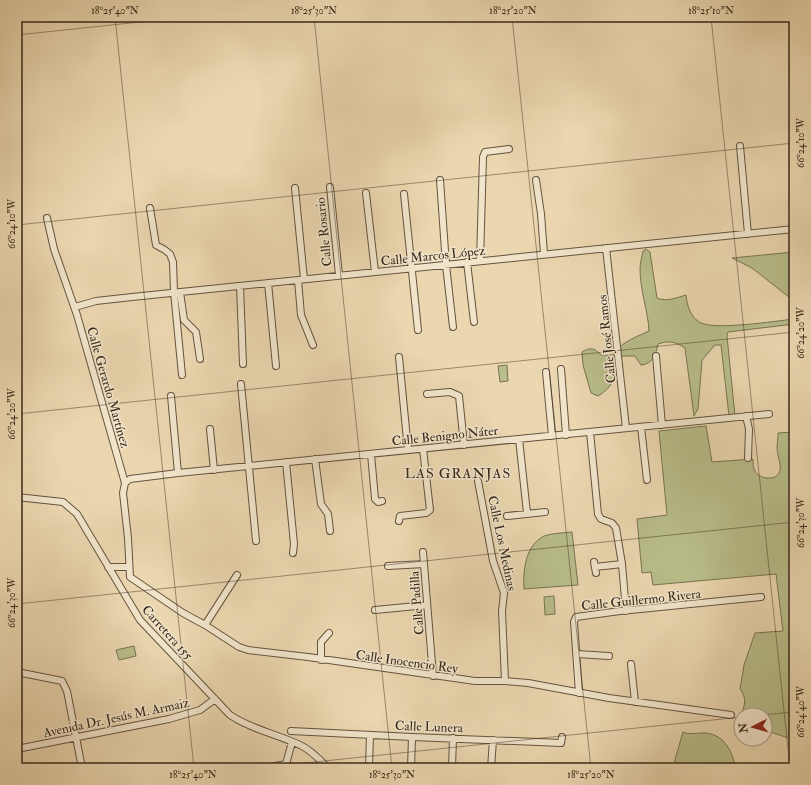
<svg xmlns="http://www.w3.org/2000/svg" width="811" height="785" font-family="'IM FELL Double Pica',serif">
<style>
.green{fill:#b8bd8a;stroke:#787352}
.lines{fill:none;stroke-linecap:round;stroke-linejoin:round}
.minor-casing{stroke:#64543f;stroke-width:8}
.minor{stroke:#f1e4cb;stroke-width:6}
.ticks{fill:none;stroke:#38291a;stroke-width:1;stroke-opacity:0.45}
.labels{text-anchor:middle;stroke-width:3;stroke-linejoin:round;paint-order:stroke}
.street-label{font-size:13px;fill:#38291a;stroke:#f1e4cb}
.neighbourhood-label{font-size:14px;letter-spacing:1px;fill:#38291a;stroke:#f1e4cb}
.neatline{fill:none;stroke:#38291a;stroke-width:1.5}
.ticks-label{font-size:10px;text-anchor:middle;fill:#38291a}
</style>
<rect width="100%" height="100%" fill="#ead6af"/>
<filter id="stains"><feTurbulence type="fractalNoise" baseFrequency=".005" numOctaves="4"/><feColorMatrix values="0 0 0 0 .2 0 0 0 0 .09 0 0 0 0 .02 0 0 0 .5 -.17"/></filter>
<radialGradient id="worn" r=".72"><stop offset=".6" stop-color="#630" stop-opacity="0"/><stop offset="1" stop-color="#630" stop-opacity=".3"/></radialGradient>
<path class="green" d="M646,249L650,252L657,298C667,302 676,298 686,295C687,305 690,316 699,322C712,331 776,321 794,319V324L728,332L727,336L735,416H729L721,345H715L702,360L698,409L694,416L685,348C676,342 669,340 658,344C656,354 653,364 641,365L635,356H623L615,364C616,380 611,388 598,396L591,393L583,365L582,352C590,347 595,348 601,355C619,357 614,350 625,343C632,338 641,335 649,331C648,310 640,291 640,269C640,263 642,257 643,251Z
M794,252V301L752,268L732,258Z
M507,365L508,381L500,382L498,366Z
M706,426L712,462L753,459C753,463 753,468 755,471C759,479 775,481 779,473C782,467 779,461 778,455C776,448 778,440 778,433L794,432V740L765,730V715H741C745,705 747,698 740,689L744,665L755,633L783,631L776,574L653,585L651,572L642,573L637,519L667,515L659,431Z
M572,532L578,585L524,589C523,570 525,546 544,536C553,533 563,533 572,532Z
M554,596L555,614L545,615L544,597Z
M134,646L136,656L119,660L116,650Z
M683,732C690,735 694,733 702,733C722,732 733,750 735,768H674L673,767Z"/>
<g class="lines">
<defs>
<path id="minor" d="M740,146L748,234
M440,180L446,265L453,327
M536,180L541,214L544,254
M330,187L339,275
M295,188L304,279
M366,193L375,272
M404,194L418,330
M150,208L156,245L165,250L170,254L173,262L174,292L182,375
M47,218L54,249L77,315L125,483L123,493L128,538L130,577L183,613L205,625L239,647L248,650L308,657L475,681H505L528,683L609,698L731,715
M606,248L626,428
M480,261L483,157L485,152L509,149
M467,262L474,322
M298,280L301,315L313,345
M268,283L276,366
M240,286L243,364
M180,292L184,320L196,332L200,359
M75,307L96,301L132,297L794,229
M656,356L662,425
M399,357L408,450
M561,369L566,435
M546,372L552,436
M241,384L256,541
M427,394L450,392L459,396L464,445
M171,396L178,473
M746,416L749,429L748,458
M641,427L647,480
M210,429L214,470
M590,432L598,514L601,519L612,523L616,528L622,564L626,611
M519,439L527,513
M371,454L375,499L378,502L382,501
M315,459L321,504L328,514L330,531
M286,462L294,544L293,553
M478,481L493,561L504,593L502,611L505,681
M125,483L130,479L178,473L769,414
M17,497L63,502L77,514L140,620L230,715C252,730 278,734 302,746C312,751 320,760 328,768
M507,516L545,512
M399,521L400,516L426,513L430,510L423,449
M423,552L433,676
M594,562L596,573
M388,566L424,564
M108,567H128
M595,567L622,564
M375,610L427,605
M205,625L237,575
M577,654L609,656
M321,660V642L329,633
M631,664L635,702
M17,672L62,681L67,691L82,768
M579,693L574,622L576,617L620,611L761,597
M291,731L412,737L561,743L562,737
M17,749L169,719L200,710L215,699
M286,764L292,742
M264,768L286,764
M369,768L370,735
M411,768L412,737
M452,768L453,738
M491,768L493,740"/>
</defs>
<use href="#minor" class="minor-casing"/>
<use href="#minor" class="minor"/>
</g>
<path class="ticks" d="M115,17L194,768M314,17L392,768M512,17L591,768M711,17L790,768M17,35L187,17M17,225L794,143M17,414L794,332M17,604L794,522M762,715L794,712M258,768L741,717"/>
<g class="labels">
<g class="street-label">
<text transform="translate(323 232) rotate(-96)" y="5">Calle Rosario</text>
<text transform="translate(433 255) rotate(-6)" y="5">Calle Marcos López</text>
<text transform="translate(606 339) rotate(-96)" y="5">Calle José Ramos</text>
<text transform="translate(109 387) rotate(74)" y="5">Calle Gerardo Martínez</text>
<text transform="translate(445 435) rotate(-6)" y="5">Calle Benigno Náter</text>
<text transform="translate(503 543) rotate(78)" y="5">Calle Los Medinas</text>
<text transform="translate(641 599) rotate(-6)" y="5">Calle Guillermo Rivera</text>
<text transform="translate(416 603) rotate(-95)" y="5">Calle Padilla</text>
<text transform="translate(168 632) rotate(48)" y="5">Carretera 155</text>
<text transform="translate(407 661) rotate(8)" y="5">Calle Inocencio Rey</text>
<text transform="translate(116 717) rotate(-12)" y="5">Avenida Dr. Jesús M. Armaiz</text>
<text transform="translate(429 726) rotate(2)" y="5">Calle Lunera</text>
</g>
<g class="neighbourhood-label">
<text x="458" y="478">LAS GRANJAS</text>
</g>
</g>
<rect width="811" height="785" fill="none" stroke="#ead6af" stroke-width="44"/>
<g transform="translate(753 727) rotate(264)"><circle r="19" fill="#f1e4cb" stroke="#a79984"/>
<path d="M0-3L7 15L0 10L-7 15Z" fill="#8f2418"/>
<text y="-6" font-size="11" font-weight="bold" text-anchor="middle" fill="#38291a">N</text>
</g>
<rect x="22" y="22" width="767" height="741" class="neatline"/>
<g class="ticks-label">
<text x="115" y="14">18°25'40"N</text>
<text x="314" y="14">18°25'30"N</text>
<text x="513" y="14">18°25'20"N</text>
<text x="711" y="14">18°25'10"N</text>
<text transform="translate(800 143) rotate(-90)" y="4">66°24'10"W</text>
<text transform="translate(11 224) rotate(-90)" y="4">66°24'10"W</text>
<text transform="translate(800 333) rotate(-90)" y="4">66°24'20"W</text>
<text transform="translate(11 414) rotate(-90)" y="4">66°24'20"W</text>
<text transform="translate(800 523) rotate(-90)" y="4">66°24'30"W</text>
<text transform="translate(11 603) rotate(-90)" y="4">66°24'30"W</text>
<text transform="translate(800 712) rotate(-90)" y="4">66°24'40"W</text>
<text x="193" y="778">18°25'40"N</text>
<text x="392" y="778">18°25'30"N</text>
<text x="591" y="778">18°25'20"N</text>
</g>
<rect width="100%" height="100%" filter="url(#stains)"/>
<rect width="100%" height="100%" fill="url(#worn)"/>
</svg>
